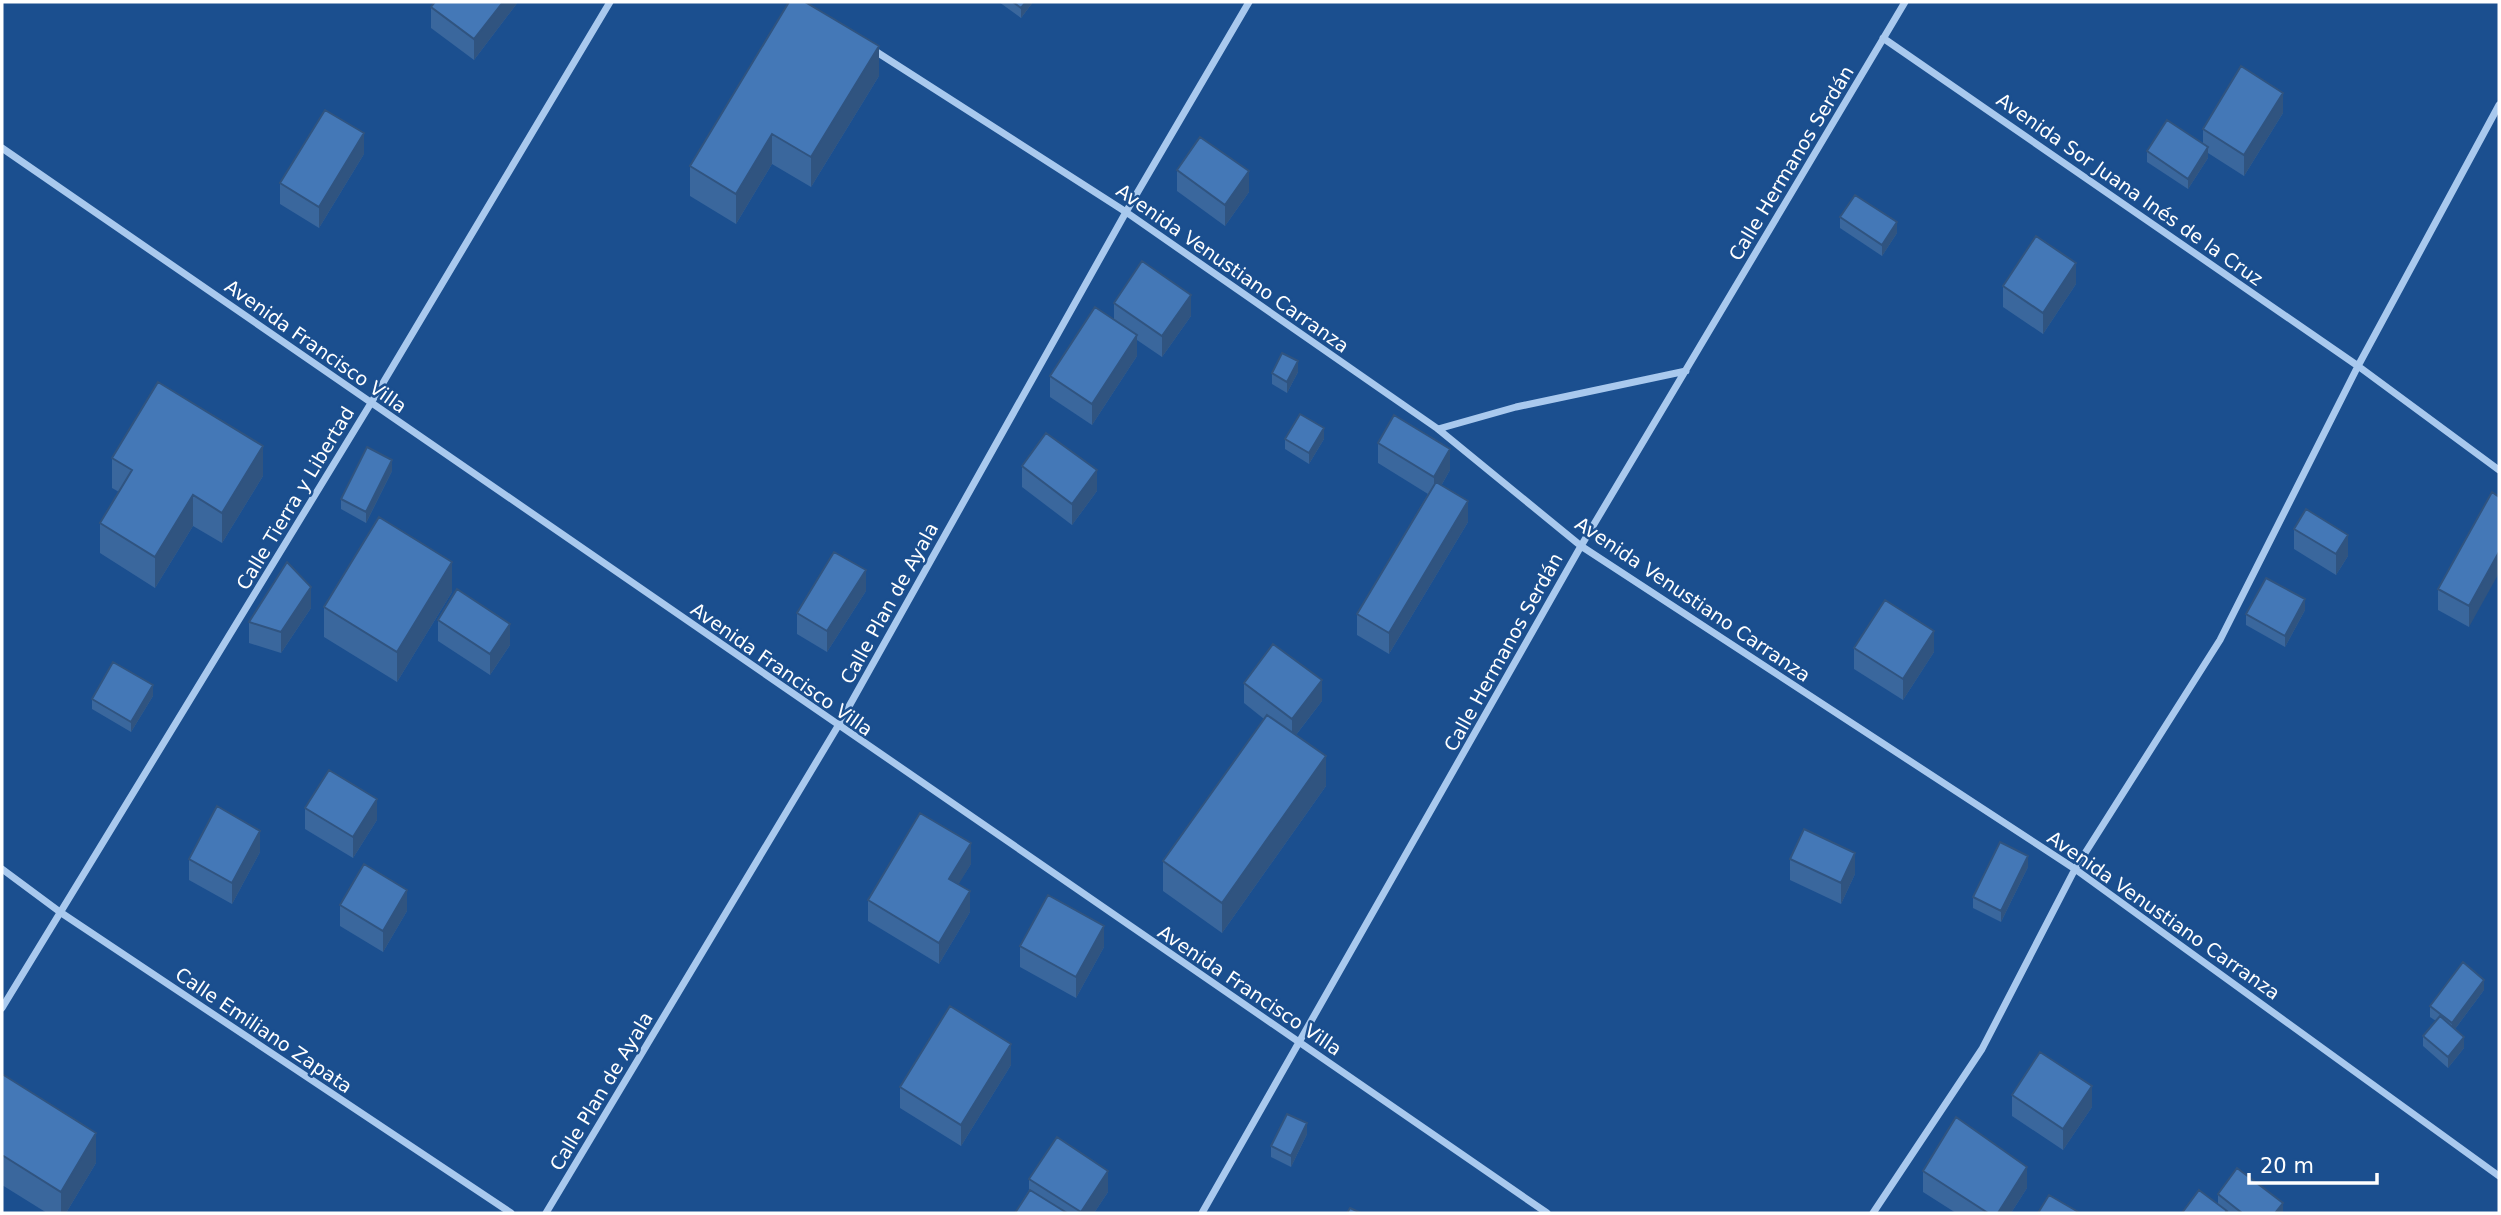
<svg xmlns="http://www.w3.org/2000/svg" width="2501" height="1215" font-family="'DejaVu Sans',sans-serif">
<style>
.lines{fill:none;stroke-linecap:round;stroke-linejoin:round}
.minor{stroke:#a9c9ee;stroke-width:7}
.wall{fill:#3a679d}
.shaded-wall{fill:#305480}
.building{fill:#4478b7;stroke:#305480;stroke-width:2}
.labels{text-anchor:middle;stroke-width:5;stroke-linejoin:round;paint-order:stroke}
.street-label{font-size:19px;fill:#fff;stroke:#1b4f8f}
</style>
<rect width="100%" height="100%" fill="#1b4f8f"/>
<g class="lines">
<path class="minor" d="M1883,38L2358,366L2499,470
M872,49L1126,212L1438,429L1581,546L2075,869L2499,1176
M2,148L1547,1213
M1438,429L1516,407L1686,371
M2,869L60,912L511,1213
M2,1008L371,403L610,2
M546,1213L838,726L1126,212L1249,2
M1202,1213L1581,546L1905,2
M1873,1213L1982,1049L2075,869L2220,640L2358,366L2499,105"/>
</g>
<path class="wall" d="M435,2H518L474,60L431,28V7Z
M999,2H1033L1021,18Z
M879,76L811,187L772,164L736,224L690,196V166Z
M2283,113L2244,176L2208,153V158L2188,189L2147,162V151L2203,143V129Z
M364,154L319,228L280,204V183Z
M1177,170L1249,192L1225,226L1177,191Z
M1840,217L1897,233L1882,256L1840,228Z
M2076,284L2043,334L2003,307V286Z
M1114,303L1191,316L1162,357L1137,340V356L1092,425L1050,397V376L1114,319Z
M1298,372L1287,393L1272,384V373Z
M1285,439H1324L1309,464L1285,449Z
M1378,443L1450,470L1441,486L1468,522L1389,654L1357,635V614L1428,494L1378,463Z
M112,458L263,476L222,543L193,526L155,588L100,553V523L119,492L112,488Z
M1022,466L1097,491L1072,525L1022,487Z
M392,471L366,523L341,509V499Z
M2499,497L2469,627L2438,610V589Z
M2294,529L2348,556L2336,575L2294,549Z
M866,591L827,652L797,634V613Z
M452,592L397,682L324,637V607Z
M311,608L281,653L249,643V622Z
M2305,610L2285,647L2246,625V614Z
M438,620L510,645L490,675L438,641Z
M1854,648L1934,652L1903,700L1854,669Z
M1244,683L1322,701L1296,735L1326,786L1222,933L1163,891V861L1264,719L1244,703Z
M153,696L131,732L92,709V699Z
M305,808L377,820L353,858L305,829Z
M260,852L232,904L189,880V859Z
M1790,859L1855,874L1841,904L1790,880Z
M971,864L958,884L970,912L939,964L868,921V900Z
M2028,867L2001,922L1973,908V897Z
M340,905L407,911L383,952L340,926Z
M1020,946L1104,947L1076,998L1020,967Z
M2484,990L2455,1029L2464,1048L2448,1068L2423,1046V1036L2436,1021L2430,1017V1006Z
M1011,1065L961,1146L900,1108V1087Z
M2,1074L96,1163L66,1213H47L2,1185Z
M2012,1095L2092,1107L2063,1150L2012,1116Z
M1307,1134L1291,1167L1271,1157V1146Z
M1923,1171L2027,1188L2011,1213H1956L1923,1192Z
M1029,1179L1108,1192L1094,1213H1015L1029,1190Z
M2218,1194L2283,1213H2228L2227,1212V1213L2218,1204Z"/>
<path class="shaded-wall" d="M503,2H518L474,60V39Z
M1026,2H1033L1021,18V8Z
M879,46V76L811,187V157Z
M2283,93V113L2244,176V155Z
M364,133V154L319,228V207Z
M772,134V164L736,224V194Z
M2208,147V158L2188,189V179Z
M1249,171V192L1225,226V205Z
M1897,222V233L1882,256V245Z
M2076,263V284L2043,334V313Z
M1191,295V316L1162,357V336Z
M1137,335V356L1092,425V404Z
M1298,361V372L1287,393V382Z
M1324,428V439L1309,464V453Z
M263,446V476L222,543V513Z
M1450,449V470L1434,498V477Z
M392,460V471L366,523V512Z
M1097,470V491L1072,525V504Z
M193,495V526L155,588V557Z
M1468,501V522L1389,654V633Z
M2348,535V556L2336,575V554Z
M2499,552V573L2469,627V606Z
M452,562V592L397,682V652Z
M866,570V591L827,652V631Z
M311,587V608L281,653V632Z
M2305,599V610L2285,647V636Z
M510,624V645L490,675V654Z
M1934,631V652L1903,700V679Z
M1322,680V701L1292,740V719Z
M153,685V696L131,732V722Z
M1326,756V786L1222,933V903Z
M377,799V820L353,858V837Z
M260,831V852L232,904V883Z
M971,843V864L949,900V879Z
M1855,853V874L1841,904V883Z
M2028,856V867L2001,922V911Z
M407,890V911L383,952V931Z
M970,891V912L939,964V943Z
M1104,926V947L1076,998V977Z
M2484,980V990L2452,1033V1023Z
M2464,1037V1048L2448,1068V1057Z
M1011,1044V1065L961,1146V1125Z
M2092,1086V1107L2063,1150V1129Z
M1307,1123V1134L1291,1167V1156Z
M96,1133V1163L66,1213H61V1192Z
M2027,1167V1188L2011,1213H1998Z
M1108,1171V1192L1094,1213H1081Z
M2283,1203V1213H2275Z"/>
<path class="building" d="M435,2H503L474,39L431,7Z
M789,2H805L879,46L811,157L772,134L736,194L690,166Z
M1013,2H1026L1021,8Z
M2241,66L2283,93L2244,155L2203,129Z
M325,110L364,133L319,207L280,183Z
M2167,120L2208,147L2188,179L2147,151Z
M1200,137L1249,171L1225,205L1177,170Z
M1855,195L1897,222L1882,245L1840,217Z
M2036,236L2076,263L2043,313L2003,286Z
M1142,261L1191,295L1162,336L1114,303Z
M1095,307L1137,335L1092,404L1050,376Z
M1282,353L1298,361L1287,382L1272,373Z
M158,382L263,446L222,513L193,495L155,557L100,523L132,470L112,458Z
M1300,414L1324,428L1309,453L1285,439Z
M1394,415L1450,449L1434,477L1378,443Z
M1046,433L1097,470L1072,504L1022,466Z
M367,447L392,460L366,512L341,499Z
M1436,482L1468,501L1389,633L1357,614Z
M2492,492L2499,497V552L2469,606L2438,589Z
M2306,509L2348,535L2336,554L2294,529Z
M379,517L452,562L397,652L324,607Z
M834,552L866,570L827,631L797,613Z
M287,562L311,587L281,632L249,622Z
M2266,578L2305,599L2285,636L2246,614Z
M457,589L510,624L490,654L438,620Z
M1885,600L1934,631L1903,679L1854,648Z
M1273,644L1322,680L1292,719L1244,683Z
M113,662L153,685L131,722L92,699Z
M1267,715L1326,756L1222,903L1163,861Z
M329,770L377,799L353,837L305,808Z
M217,806L260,831L232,883L189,859Z
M920,813L971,843L949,879L970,891L939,943L868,900Z
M1804,829L1855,853L1841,883L1790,859Z
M2000,842L2028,856L2001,911L1973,897Z
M364,864L407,890L383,931L340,905Z
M1048,895L1104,926L1076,977L1020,946Z
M2463,962L2484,980L2452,1023L2430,1006Z
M950,1006L1011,1044L961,1125L900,1087Z
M2440,1016L2464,1037L2448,1057L2423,1036Z
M2040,1052L2092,1086L2063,1129L2012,1095Z
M2,1074L96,1133L61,1192L2,1155Z
M1287,1114L1307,1123L1291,1156L1271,1146Z
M1956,1117L2027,1167L1998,1213H1988L1923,1171Z
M1057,1137L1108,1171L1081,1212L1029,1179Z
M2237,1168L2283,1203L2275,1213H2242L2218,1194Z
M1030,1190L1067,1213H1015Z
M2199,1190L2227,1211L2225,1213H2182Z
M2049,1195L2080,1213H2038Z
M1350,1208L1361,1213H1347Z"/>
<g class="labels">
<g class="street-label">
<text transform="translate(1791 163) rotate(-59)" y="7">Calle Hermanos Serdán</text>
<text transform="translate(2130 189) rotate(35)" y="7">Avenida Sor Juana Inés de la Cruz</text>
<text transform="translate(1233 268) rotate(35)" y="7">Avenida Venustiano Carranza</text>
<text transform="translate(316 346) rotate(35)" y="7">Avenida Francisco Villa</text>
<text transform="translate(295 498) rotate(-59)" y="7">Calle Tierra y Libertad</text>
<text transform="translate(1693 599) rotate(34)" y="7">Avenida Venustiano Carranza</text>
<text transform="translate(889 603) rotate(-61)" y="7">Calle Plan de Ayala</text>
<text transform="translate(1503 652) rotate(-61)" y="7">Calle Hermanos Serdán</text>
<text transform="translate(782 669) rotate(35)" y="7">Avenida Francisco Villa</text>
<text transform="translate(2164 915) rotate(35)" y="7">Avenida Venustiano Carranza</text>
<text transform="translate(1250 990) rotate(34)" y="7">Avenida Francisco Villa</text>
<text transform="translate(264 1030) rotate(34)" y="7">Calle Emiliano Zapata</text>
<text transform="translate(601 1091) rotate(-59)" y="7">Calle Plan de Ayala</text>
</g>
</g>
<rect width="2501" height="1215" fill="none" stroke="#ffffff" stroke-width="7"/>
<path d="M2249 1173v10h128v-10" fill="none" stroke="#ffffff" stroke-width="3.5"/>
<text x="2260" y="1173" font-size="21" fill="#ffffff" stroke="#1b4f8f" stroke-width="5" paint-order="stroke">20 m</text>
</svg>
